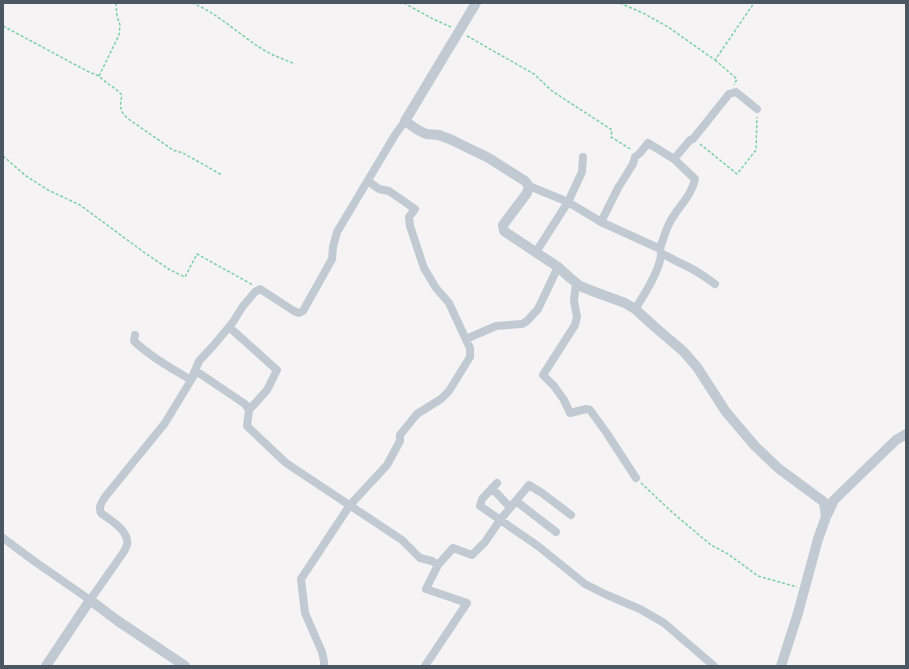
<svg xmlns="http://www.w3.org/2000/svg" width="909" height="669" font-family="Overpass,sans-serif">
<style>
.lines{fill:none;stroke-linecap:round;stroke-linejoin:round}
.path{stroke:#7ad0a6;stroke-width:1.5;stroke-dasharray:3 2;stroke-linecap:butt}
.minor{stroke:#c1cad2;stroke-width:8}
.tertiary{stroke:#c1cad2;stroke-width:10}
</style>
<rect width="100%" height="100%" fill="#f5f3f3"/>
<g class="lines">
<path class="path" d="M192,3C214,11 239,34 259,47C271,55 283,59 295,64
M404,3L433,19L451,27
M620,3L645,14L668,27L715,60L754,3
M3,26L89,72L99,76L103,80L117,90L122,95C120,106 119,110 127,118L173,150L183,153L222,175
M467,36L534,74L552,91L612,130L611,137L632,150
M715,60L737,79L734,85
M99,76L119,35L120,25L117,16L116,5L117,3
M700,144L737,174L756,150L757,117
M3,156L26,176L48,190L80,205L145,253L170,270L185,277L197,254L253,285
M641,483L673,513L711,545L728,554L758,576L797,587"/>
<path class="minor" d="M529,186L568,202L601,222
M660,248L656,247L601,222L618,188L633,164L635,157L640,153L648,143L674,159L690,140L693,139L729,94L736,92L757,109
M536,252L568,202L582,172L583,157
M661,254C670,256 671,259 678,262C692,268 703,275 715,284
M576,282L574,301L577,317L575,325L543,375L554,386L564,400L570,413L586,409L590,410L606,432L636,478
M635,309C643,297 666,261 660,248C663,240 666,229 670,222C678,207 692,195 695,179L674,159
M229,327L277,370L267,390L249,410
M135,335L134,341C151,357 171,368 191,380L199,361L213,346L233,322L243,306L255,292L260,289L294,311L299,313L303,311L332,259L333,247L337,232L395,135L405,121
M466,339L496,326L522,324L527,321L538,309L558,267
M497,483L482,499L480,506L483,508L538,546L585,584L607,595L640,609L664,623L714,666
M492,488L506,503L511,507
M516,501L556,532
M3,538L34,561L90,600L123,553C124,551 126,548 127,545C130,531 110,520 101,513C98,507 102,502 105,497L165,423L196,372L199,373L245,404L249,410L247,426L286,463L402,540L420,558L432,561L438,565
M324,666V661L322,652L305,613L301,579L350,505L387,465L400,441V435L417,414L441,399L449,391L470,357V348L449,303L436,288L424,268L410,226L409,217L415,209L389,191L379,189L368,181
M425,666L467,603L426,589L438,565L453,548L472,555L485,542L500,520L529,485L542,493L571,515"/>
<path class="tertiary" d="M476,3L405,121L418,130L426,134L439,135L452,140L470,149L487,157L525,181L529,186L527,193L503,225L504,231L558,267L569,277L580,286L595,292L625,303L635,309L656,328L683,351L697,367L726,412L755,446L778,468L824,502L826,517
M46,666L90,600L118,621L185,666
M781,666L798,613L818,539L826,517L834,500L896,440L906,434"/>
</g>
<rect width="909" height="669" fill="none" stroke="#4a5661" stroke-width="8"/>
</svg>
